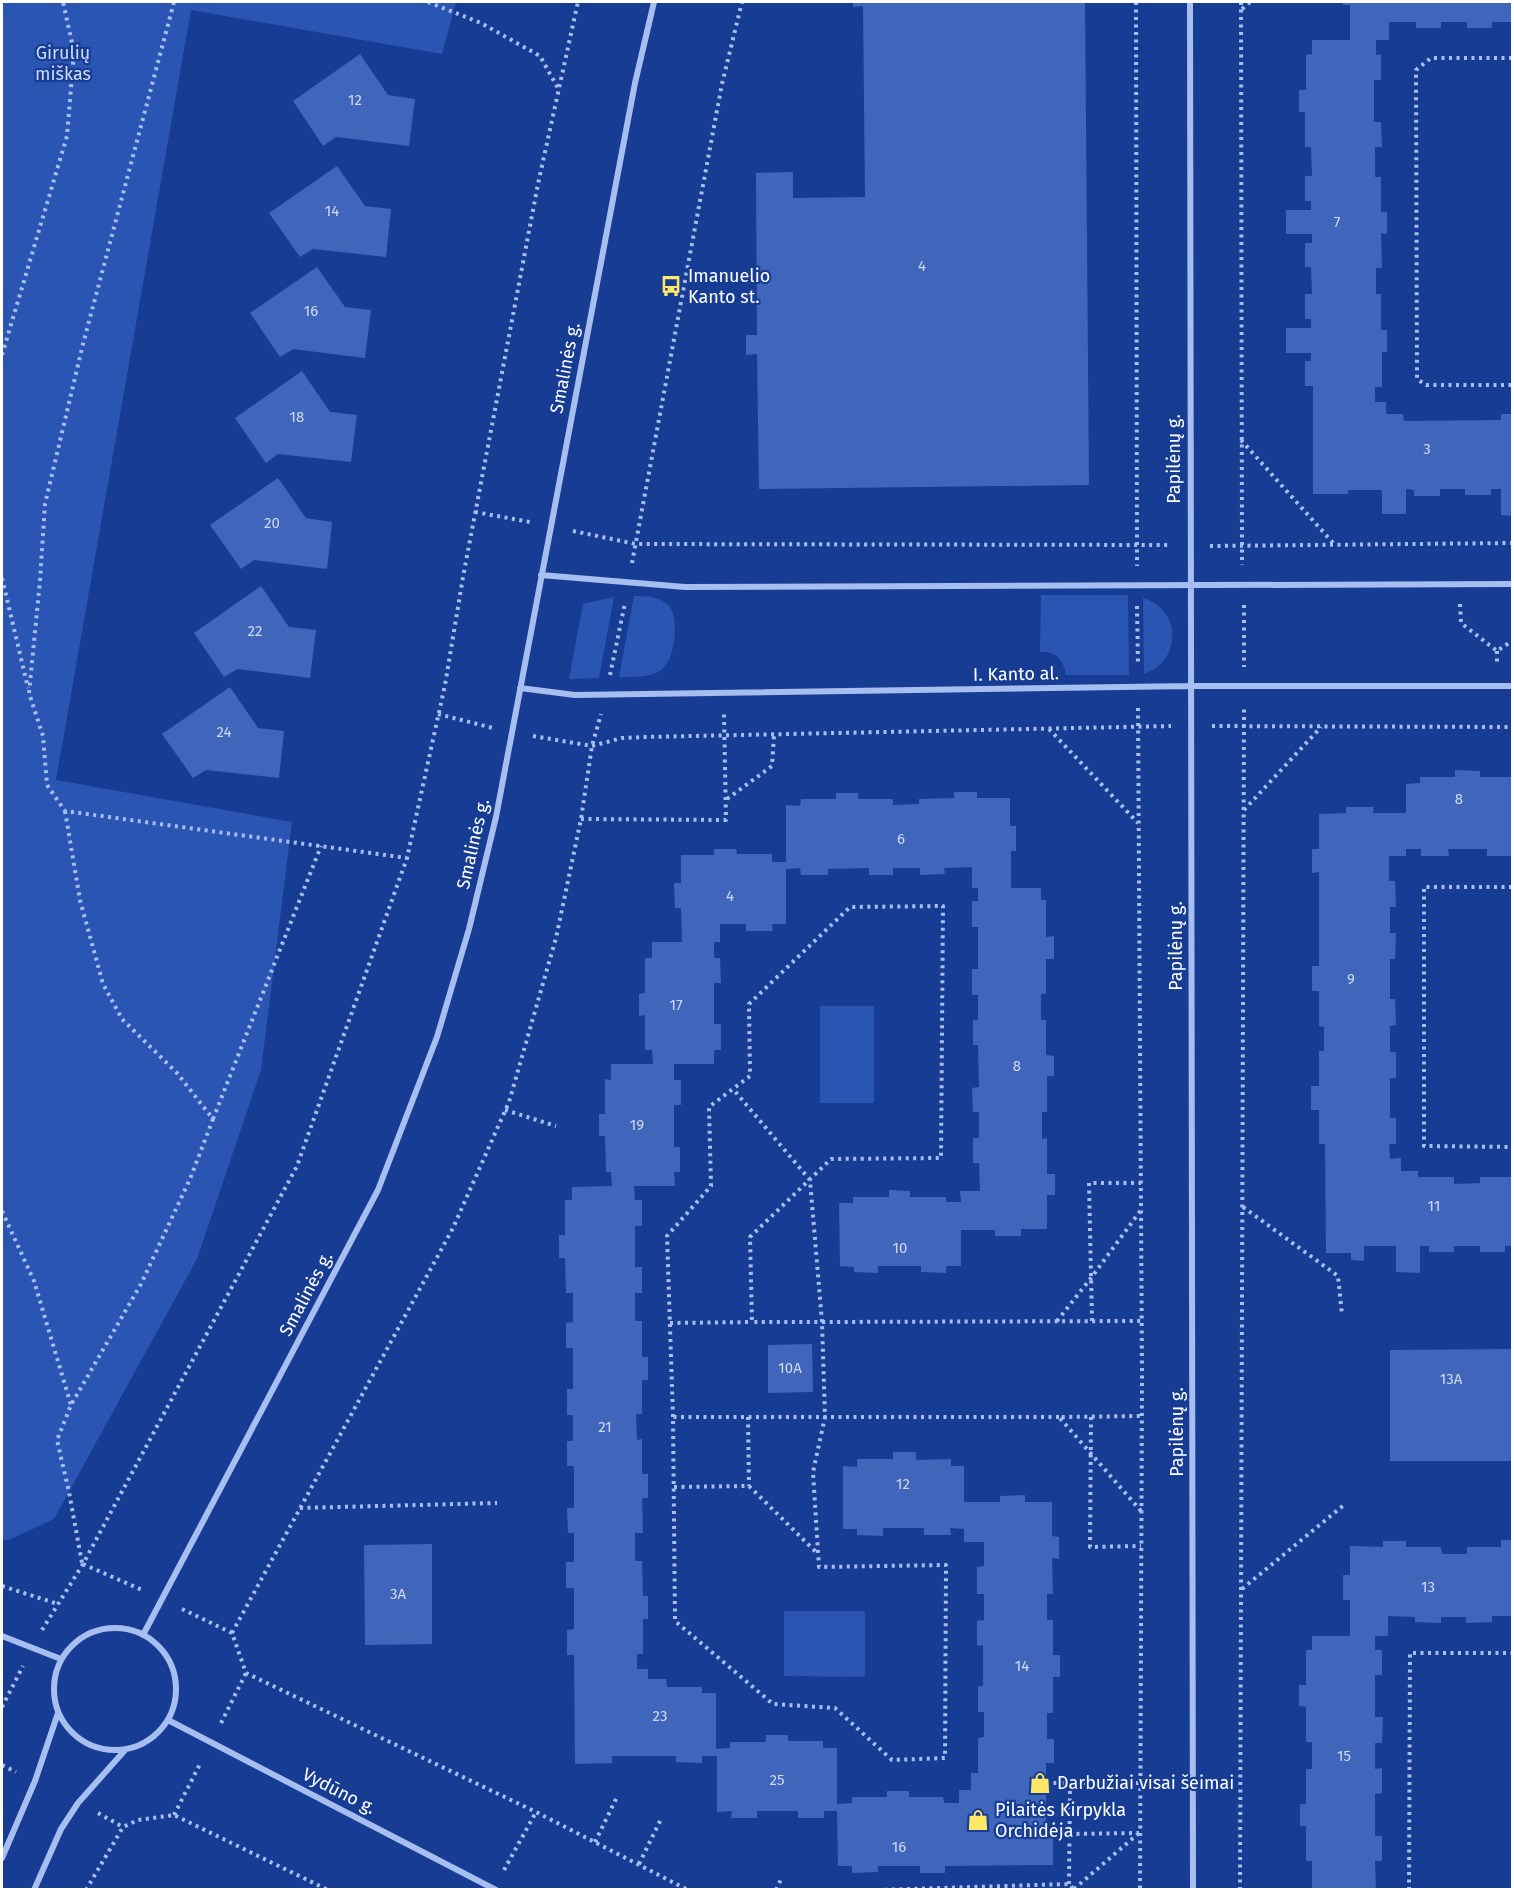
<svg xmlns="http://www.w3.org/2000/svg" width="1514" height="1891" font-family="'Fira Sans',sans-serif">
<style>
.green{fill:#2a55b2}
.building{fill:#4066bb}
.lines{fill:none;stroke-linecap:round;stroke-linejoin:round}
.path{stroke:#a7bef0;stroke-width:4;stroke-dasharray:3 4.5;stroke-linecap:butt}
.street{stroke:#a7bef0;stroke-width:6}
.labels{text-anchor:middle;stroke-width:4.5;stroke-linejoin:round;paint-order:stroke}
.number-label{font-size:15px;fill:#cfd9ee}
.park-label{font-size:18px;fill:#cedcfb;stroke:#173c93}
.poi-label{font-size:18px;fill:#fff;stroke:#173c93;text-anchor:start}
.street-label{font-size:18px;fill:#fff;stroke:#173c93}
</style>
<rect width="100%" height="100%" fill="#173c93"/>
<path class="green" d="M2,2H456L442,54L191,10L56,780L292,822L261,1070L197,1259L54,1519L9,1540H2Z
M1041,595H1128L1129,675H1066C1064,660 1056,651 1040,652Z
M634,596C647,596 659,596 669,606C680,619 675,662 660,671C649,678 632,677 619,677Z
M614,597L599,678L569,679L583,604Z
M1143,598C1182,609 1182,661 1144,674Z
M820,1006H874V1103H820Z
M784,1611H865V1677L784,1676Z"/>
<path class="building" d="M853,2H1085L1089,485L759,489L757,354L746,355V335H757L756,173L793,172V198L865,197L863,6L853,7Z
M1343,2H1512V22H1492V28H1467V22H1441V28H1416V22H1389V40H1376V55L1381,54V80H1374V122H1381L1382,147H1375V177H1381V212H1387V234L1381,233L1382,268H1376V294H1381V330H1387V352H1382V387H1375V402H1386V414H1403L1404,421L1501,420V414H1512V516L1501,515V489H1491V495H1465V489H1440V496H1414V490L1406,489V514H1382V490H1348V494H1313V386H1305V361H1311V353H1286V328H1311V319H1305V294H1312L1311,267H1305V243H1312V234H1286V210H1311V201H1305V176H1312L1311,147H1305V112H1299V90H1306V55L1312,54V40H1350V5H1343Z
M360,54L388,95L415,99L409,146L336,137L323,146L293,101Z
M337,166L365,206L391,209L386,257L313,249L300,257L269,213Z
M317,267L345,307L371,310L365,358L293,349L280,357L250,313Z
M302,371L330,412L357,415L351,462L278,454L266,463L235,418Z
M278,478L306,518L332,522L327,569L254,560L241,569L210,525Z
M261,586L289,627L316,630L310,678L237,669L224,677L194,633Z
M230,687L258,728L284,731L279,778L206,770L193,778L162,734Z
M1455,770L1480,771V777H1512V856H1487V849H1448L1449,856H1421V849H1406V856H1389V881H1395L1396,907H1390V933H1396L1395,959H1390V999H1395L1396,1025L1390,1026V1052H1396V1078H1390V1118H1396V1144H1389L1390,1159L1401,1158V1171H1418V1177H1454V1184L1480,1183V1177H1512V1246H1505V1252H1480V1246H1454V1252H1429V1246H1420V1273L1396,1272V1246H1364V1261L1351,1260V1253H1326L1325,1144H1319V1110H1311V1086H1319V1051H1324V1027L1319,1026V991H1312V966H1319V872L1312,873V849H1319V814L1346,813V807H1374L1373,813H1406V784L1420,783V777H1455Z
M954,792H977V798H1010V826H1016V851H1011V888H1041V900H1046V937L1054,936V959H1046V994H1041V1020H1046V1055L1054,1056V1076H1047V1112H1042V1139L1047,1138V1174H1055V1195H1047V1229H1021V1236H995V1230H961V1266H946V1273L921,1272V1266H878V1273L854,1272V1267L840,1266L839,1203H853V1197H889V1190L910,1191V1197H946V1202H961L960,1191H980L979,1163H973V1138H979V1112H973L972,1088L979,1087L978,1045H973V1020H978V995H972V969H978V927H972V901H978V888H972V867L944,868L945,874L920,875V868H893V875H869V868L828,869V875H801L800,868L786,869V924H772L773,931H746V924H720V942H714V958H720L721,983H714V1024H721V1050H714V1064H674V1080H681V1105H674V1147H680V1172H674L675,1186H634L635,1200H642V1226H635V1267H642V1293H635V1321H642V1357H648V1380H642V1414H636L637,1440L642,1439V1474H648V1498H642L643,1533H635V1561H642L643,1596H648V1619H643V1654H637V1669H648V1679H666L667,1687H702V1693H716V1749L730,1748V1742H766V1735H788V1741H823V1748H837V1804L852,1803V1797H887V1791H909V1797H943L944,1803H959V1790H971V1773H978V1738L984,1737V1712H978V1686H983V1645L977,1646V1621L984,1620V1594H977V1567L984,1566V1542H964V1529L950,1528L951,1535H924V1528H883V1536L857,1535V1529H843V1466L857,1467V1459H893V1452H916V1460L951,1459V1466H964V1502H1000V1496L1025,1495V1502H1052V1536L1059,1537V1559L1052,1558L1053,1594H1047V1620H1053V1655H1060V1677H1053V1713H1047V1739H1054V1763H1046V1829H1053V1865L945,1866V1873H920V1866H878V1872L852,1873V1866H838L837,1811H824V1818H798V1811H757V1818H731L732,1811L717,1812V1756H702V1763L676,1762V1756H612V1763L575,1764L574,1655H567V1630L574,1629V1588H566V1562H574V1533H568L567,1508H574V1466H567V1441H573V1415H567V1389H573V1348H566V1323L573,1322V1293H566L565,1258H559V1235H565V1200H572V1187L612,1186L611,1172H606L605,1136H599V1114H605V1079L611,1080V1064H653L652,1050H645V1015L639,1016V994L645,993V958H652V942H682L681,908H675L674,883H681V855H714V849H736L737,854H772V862H786V805L800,806L801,799H836V793H858V799H893V805L919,804V799L954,798Z
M812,1344L813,1392L768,1393V1345Z
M1512,1349V1461H1390V1350Z
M1501,1540H1512V1616H1492V1622L1466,1623V1617H1441V1623L1415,1622V1617L1388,1616V1636H1375V1650H1382V1675H1375V1717H1383L1382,1743H1375V1769L1382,1768V1793L1375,1794V1836H1382V1861H1375L1376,1890H1312V1861H1306V1826H1300V1804H1306V1769H1312V1742H1306V1707L1299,1706V1685H1306V1650H1312V1636H1350V1600H1343V1575H1350V1546L1383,1547V1541H1406V1547H1441L1442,1554H1467V1547H1501Z
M432,1544V1644L365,1645L364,1545Z"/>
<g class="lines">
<path class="path" d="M174,2L83,344L45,504L40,581L29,693L43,736L47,785L65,811L407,858
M428,2L481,23L540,56L559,90
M1136,2L1137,566
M1241,2L1242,565
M1242,9L1250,2
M1512,58H1431L1416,70L1417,379L1426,385H1512
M2,355L67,136L74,52L63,2
M1241,440L1334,544
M475,512L530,522
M573,531L636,544L1170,545
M1210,546L1512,543
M632,563L722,84L742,2
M2,578L28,688
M1460,604L1461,623L1497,651L1512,641
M1244,605V667
M1137,606L1138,665
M1497,651V665
M610,675L625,603
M1138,708L1142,1374L1140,1890
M438,714L493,728
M1212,726L1512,727
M1049,729L1138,823
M533,736L592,746L622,738L645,737L1171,726
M727,799L772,766L774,735
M1244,810L1321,727
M65,811L80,900L103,984L122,1019L177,1073L213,1119L190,1179L141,1284L71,1405L57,1440L69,1492L82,1563
M581,819L726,820L724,712
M1512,887H1424V1146L1512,1147
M505,1110L556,1126
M213,1119L321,846
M1243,1207L1338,1276L1342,1315
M2,1211L34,1281L71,1405
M1057,1321L1091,1278L1141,1210
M1092,1321L1089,1183H1141
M670,1323L752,1322
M673,1417L667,1236L711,1186L709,1107L750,1076L749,1004L850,907L943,906L941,1158L831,1159L750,1237L752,1322H822L810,1180L733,1089
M748,1417L749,1486
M1059,1417H673L675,1621L773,1704L835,1708L892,1760L945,1758L946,1565L819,1567L813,1472L825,1417L822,1322L1142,1321
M1091,1417L1090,1547L1141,1546
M674,1487L749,1486L817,1553
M300,1508L497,1503
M1141,1511L1059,1417L1142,1416
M83,1564L142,1590
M2,1586L58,1604
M1242,1589L1345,1504
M182,1609L232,1633L246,1673L536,1812L688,1890
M42,1630L83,1564L297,1166L407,858L445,685L463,577L538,184L578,2
M232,1633L453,1228L509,1102L556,938L581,819L592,746L601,714
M2,1707L23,1666
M221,1723L246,1673
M2,1765L16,1772
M1046,1783H1140
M98,1813L123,1827
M174,1815L201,1762
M1069,1834L1139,1833
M595,1842L617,1797
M639,1864L661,1819
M504,1870L536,1812
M1069,1884L1070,1783
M1074,1889L1139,1833
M86,1890L123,1827L138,1820L174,1815L328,1890
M776,1890L782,1877
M877,1890L1069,1884L1074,1890
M1240,1890L1244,707
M1409,1890L1410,1653H1512"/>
<path class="street" d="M1190,2L1193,1890
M541,575L685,587L1512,584
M520,688L575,695L1191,686H1512
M54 1689a61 61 0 1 1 122 0a61 61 0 1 1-122 0Z
M143,1635L378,1190L437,1037L469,929L496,817L635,83L654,2
M2,1636L61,1659
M168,1720L496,1890
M2,1858L35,1781L58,1713
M34,1890L61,1829L78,1803L126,1749"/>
</g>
<defs>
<symbol id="bus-bare" viewBox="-9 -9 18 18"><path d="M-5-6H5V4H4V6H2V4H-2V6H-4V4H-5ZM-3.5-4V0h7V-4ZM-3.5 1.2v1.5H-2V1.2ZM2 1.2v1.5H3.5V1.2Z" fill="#ffe866" stroke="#173c93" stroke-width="2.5" paint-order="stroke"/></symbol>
<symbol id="shop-bare" viewBox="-9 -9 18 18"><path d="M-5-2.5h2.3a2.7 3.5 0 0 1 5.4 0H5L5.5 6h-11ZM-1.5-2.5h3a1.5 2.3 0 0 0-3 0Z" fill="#ffe866" stroke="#173c93" stroke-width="2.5" paint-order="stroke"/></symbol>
</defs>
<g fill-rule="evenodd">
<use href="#bus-bare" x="656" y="271" width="30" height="30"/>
<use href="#shop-bare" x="1025" y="1768" width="30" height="30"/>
<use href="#shop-bare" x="963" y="1805" width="30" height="30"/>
</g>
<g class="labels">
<g class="number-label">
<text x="355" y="105">12</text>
<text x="332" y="216">14</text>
<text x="1337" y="227">7</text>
<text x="922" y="271">4</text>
<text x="311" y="316">16</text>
<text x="297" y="422">18</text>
<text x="1427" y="454">3</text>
<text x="272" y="528">20</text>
<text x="255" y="636">22</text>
<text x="224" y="737">24</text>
<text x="1459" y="804">8</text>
<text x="901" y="844">6</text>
<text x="730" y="901">4</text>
<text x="1351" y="984">9</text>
<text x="676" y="1010">17</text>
<text x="1017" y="1071">8</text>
<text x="637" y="1130">19</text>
<text x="1434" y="1211">11</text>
<text x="900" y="1253">10</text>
<text x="790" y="1373">10A</text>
<text x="1451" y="1384">13A</text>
<text x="605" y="1432">21</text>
<text x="903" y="1489">12</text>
<text x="1428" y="1592">13</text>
<text x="398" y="1599">3A</text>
<text x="1022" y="1671">14</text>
<text x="660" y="1721">23</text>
<text x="1344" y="1761">15</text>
<text x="777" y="1785">25</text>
<text x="899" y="1852">16</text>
</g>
<g class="park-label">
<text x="63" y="59">Girulių<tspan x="63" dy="21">miškas</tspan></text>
</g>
<g class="poi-label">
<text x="688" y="282">Imanuelio<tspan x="688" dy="21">Kanto st.</tspan></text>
<text x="1057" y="1789">Darbužiai visai šeimai</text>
<text x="995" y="1816">Pilaitės Kirpykla<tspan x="995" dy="21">Orchidėja</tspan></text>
</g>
<g class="street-label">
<text transform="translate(565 368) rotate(-79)" y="6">Smalinės g.</text>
<text transform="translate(1174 459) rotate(-90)" y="6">Papilėnų g.</text>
<text transform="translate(1016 674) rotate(-1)" y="6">I. Kanto al.</text>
<text transform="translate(473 844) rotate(-77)" y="6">Smalinės g.</text>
<text transform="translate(1176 946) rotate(-90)" y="6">Papilėnų g.</text>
<text transform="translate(306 1294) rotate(-62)" y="6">Smalinės g.</text>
<text transform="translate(1177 1432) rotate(-90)" y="6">Papilėnų g.</text>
<text transform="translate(339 1791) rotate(27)" y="6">Vydūno g.</text>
</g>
</g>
<rect width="1514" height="1891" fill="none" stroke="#ffffff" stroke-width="6"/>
</svg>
